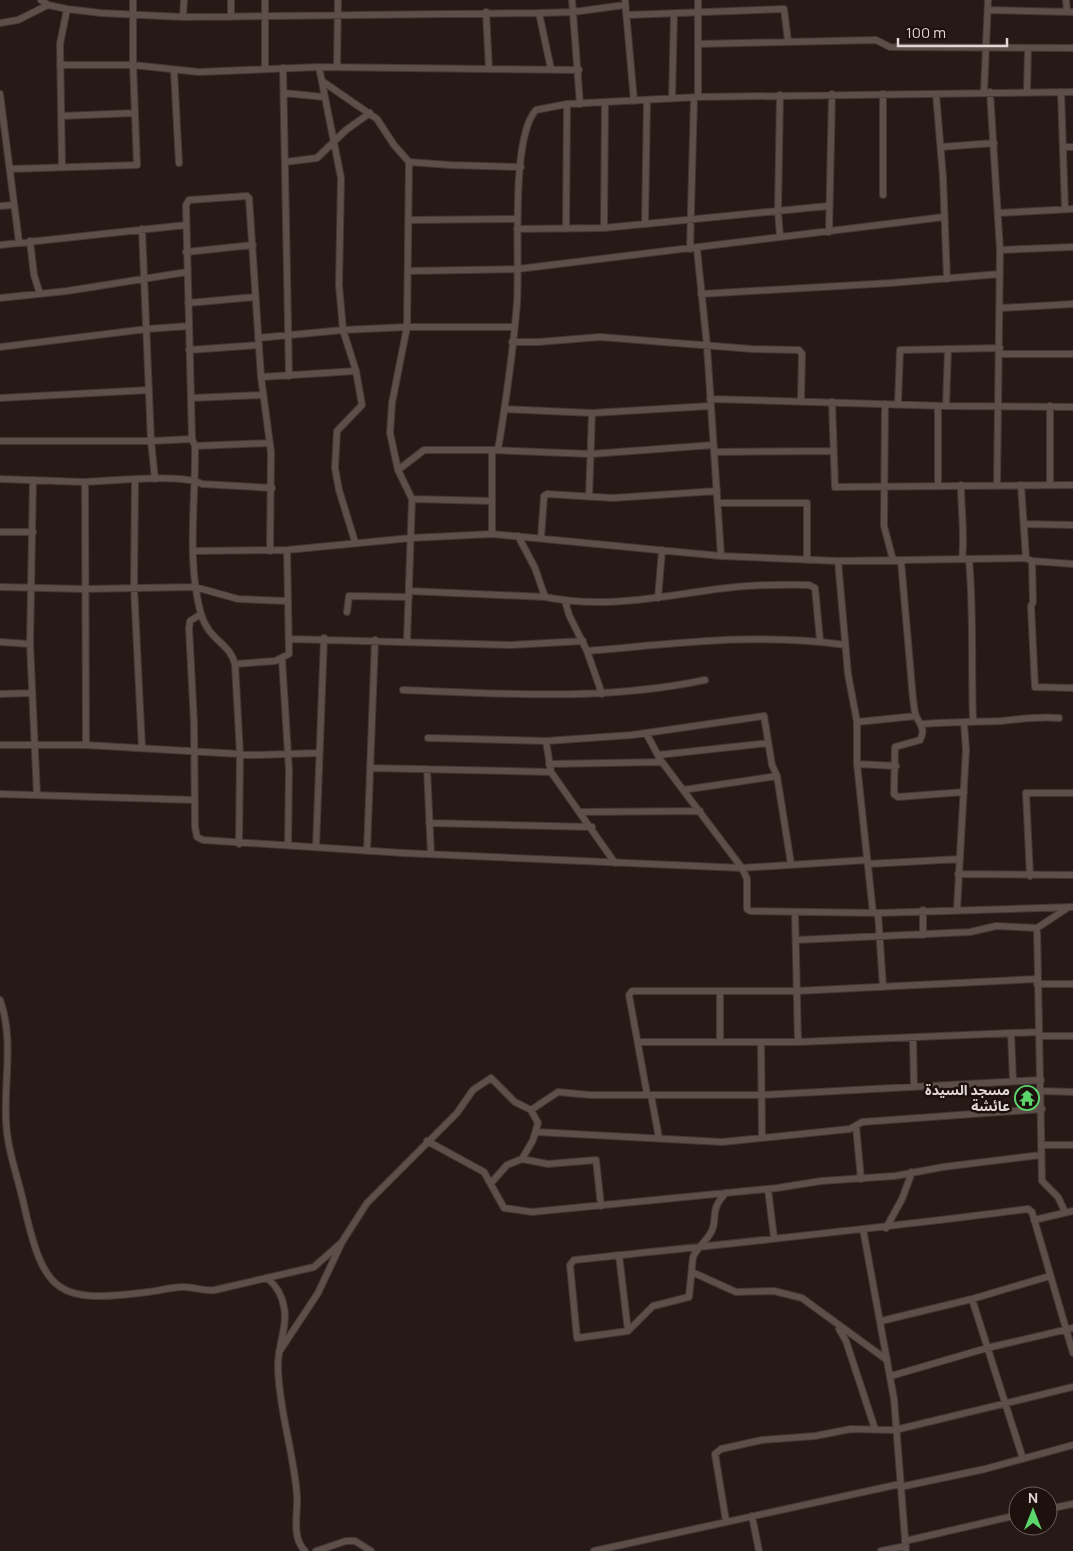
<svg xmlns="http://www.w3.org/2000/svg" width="1073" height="1551" font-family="Manrope,'Noto Sans Arabic',sans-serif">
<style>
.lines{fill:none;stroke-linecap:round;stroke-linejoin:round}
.street-casing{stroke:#413735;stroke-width:8}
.street{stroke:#5e4e49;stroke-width:6}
.labels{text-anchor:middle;stroke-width:5;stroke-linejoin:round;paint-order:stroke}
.poi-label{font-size:14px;font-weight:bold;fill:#e0d6d3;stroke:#1d110d;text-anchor:end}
</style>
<rect width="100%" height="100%" fill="#271a16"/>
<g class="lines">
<defs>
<path id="street" d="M41,0L48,5L67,9L101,13L183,17L539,13L573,12L625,5
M265,0V69
M572,0L580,104
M625,0L634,101
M1066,0L1067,11
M989,10L1073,12
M486,12L489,69
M539,13L551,69
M627,15L784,9L788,41
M183,17L184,0
M231,17V0
M0,23L18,20L48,5
M698,44L876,40L890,47L1073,48
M60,65H133L199,72L319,67L579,70
M319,67L341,178L339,285L343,330L356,371L362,405L337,431L335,468L339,490L355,542
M337,67L338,0
M283,68L289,376
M174,71L179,163
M322,81L377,119L394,145L409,162L450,165L521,167
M984,92L988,0
M990,92L1000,250L997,485
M1027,92L1028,48
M1061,92L1065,209
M284,93L324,97
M0,94L19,242
M883,94V195
M936,94L943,177L947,279
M780,95L778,211L780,237
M698,97V0
M672,99L674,14
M61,116L135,113
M941,147L994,143
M1064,147H1073
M285,162L317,158L346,130L370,113
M62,167L60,44L67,9
M10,169L137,165L133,65V0
M0,206L13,205
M998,213L1073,209
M410,220L517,219
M645,224L647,100
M604,228L605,102
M142,229L151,441L155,479
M517,229L604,228L828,206
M566,229L567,104
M829,232L832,94
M30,241L34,275L40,294
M0,245L186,225
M690,249L694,98
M697,249L707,346L721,556
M1000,250L1073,247
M186,252L253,245
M409,271L518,269L944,217
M701,294L891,283L1000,274
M0,298L67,291L187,272
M188,303L255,297
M1001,308L1073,304
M258,338L343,330L407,327H514
M512,342H538L600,337L752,349L799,350L802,354L801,400
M0,347L147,329L189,326
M189,350L259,345
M1000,354H1073
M261,377L356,371
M0,398L149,390
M191,398L263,395
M710,399L946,406L1073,407
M832,402L835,487L1073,485
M885,404L884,526L893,560
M898,404L900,350L1000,348
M946,406L948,349
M1050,406V485
M505,409L592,413L710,406
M0,441H151L192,439
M195,446L270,443
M498,450C506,401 513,352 517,303C520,261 510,138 536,110L567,104L698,97L1073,92
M714,452L833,451
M398,470L424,450H492L591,454L713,445
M0,479L85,482L86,745
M33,480L30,644L37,795
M135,481L134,587L142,748
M85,482C110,481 183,473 202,484L272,488
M938,485V406
M961,485C961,510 965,534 962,559
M1021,485L1026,558
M589,497L592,413
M412,499L491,501
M718,503H807V560
M1024,524L1073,525
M0,532H33
M492,534V450
M518,536L535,568L545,597
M541,538L544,496L547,494L613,498L717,491
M194,551L287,550L411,538L492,534L721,556L838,561L1026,558L1032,561L1073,564
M969,560C974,613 971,667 973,720
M838,561L848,674L857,722V764L873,913
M901,561L913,699C914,704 914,711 916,716C920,725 926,729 920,740L895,747L894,794L898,797L964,792
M1032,561L1033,602L1031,606L1035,687L1073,688
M0,587L84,589L195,587L238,599L288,601
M409,591L545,597C603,609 658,597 717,589C747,585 778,584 809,585L815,588L820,640
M658,598L662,550
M565,601L569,615L587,651L602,694
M347,612L349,596L409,597
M201,614L190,621L189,628L194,723L195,827L197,837L203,840L403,853L742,868L747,879V909L750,911L878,913L1073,907
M289,639L511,645L583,641
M407,641L412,499L398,470L390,433L392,403L407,327L409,162
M0,642L30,644
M587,651C673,644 759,632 845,645
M282,659L289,770L288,846
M235,664L275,661L289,654L287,550
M403,690C504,694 605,701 705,680
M0,694L32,693
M857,722L916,716
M922,724C949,722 974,722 1001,721C1022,719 1038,716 1059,718
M646,733L660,759
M428,738L546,741L632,735L764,716L772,765L777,776L791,864
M546,741L551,772L615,863
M0,745H86L258,755L319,753
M658,755L768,743
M549,764L662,762L742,868L867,860
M857,764L896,766
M370,768L551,772
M427,769L431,854
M683,790L777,776
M0,794L194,800
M580,812L700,811
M429,823L592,827
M239,844L240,754L235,664C230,643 209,641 201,614C186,560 196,501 195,446L192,439L186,205L189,200L247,196L249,198L261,377L271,452L270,551
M316,847L324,638
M367,851L375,640
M868,864L960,859
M958,874L1073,875
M1030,876L1026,793H1073
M957,909L966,750L964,722
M795,913L798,1042
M878,913L883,987
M1037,928L1042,1181L1058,1197L1065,1212
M923,935V910
M796,940L970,932L996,926L1037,928L1069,907
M1037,984H1073
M720,991V1042
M0,1000C14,1038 4,1080 6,1120C7,1150 18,1177 24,1205C44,1294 57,1304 148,1292C159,1291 171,1287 182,1287C193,1286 203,1292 215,1290L314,1267L342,1242
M1011,1033L1013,1081
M1039,1036H1073
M913,1038L914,1087
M639,1042H798L1039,1032
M761,1042L762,1138
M1042,1091L1073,1092
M647,1094L629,995L632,991H797L1037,979
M651,1095L659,1138
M531,1110L558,1092L590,1095H761L1041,1080
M856,1126L861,1179
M537,1132L722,1142L850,1129L862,1122L1042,1109
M427,1141L484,1172L504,1208L532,1212L777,1188L821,1181L895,1176L943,1167L1041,1155
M1041,1145H1073
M522,1159L548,1164L596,1160L601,1206
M768,1189L774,1238
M726,1193C707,1212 720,1219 710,1234C705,1242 697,1248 693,1257L689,1297L653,1306L628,1331L577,1338L570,1265L574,1260C725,1244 877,1229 1028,1209L1032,1212L1073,1353
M1034,1220L1073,1211
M886,1228L902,1199L912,1172
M863,1229L894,1399L906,1551
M619,1255L628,1331
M692,1272L736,1292L774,1291L802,1298L887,1360
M267,1278C277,1286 282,1295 284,1307C288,1327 277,1347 278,1368C279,1411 294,1453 297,1496C298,1515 291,1537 305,1551
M972,1299L1023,1459
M881,1321L972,1299L1050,1276
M839,1329L846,1341L875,1429
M279,1352L318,1293L342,1242L367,1203L457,1113L473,1090L491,1078L515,1102L531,1110L538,1123L533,1140L522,1159L507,1165L491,1183
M891,1376L987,1348L1073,1328
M900,1487L985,1469L1073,1445
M1048,1509L1073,1504
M752,1516L759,1551
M726,1521L715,1454L721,1449L762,1440L815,1436L851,1429L895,1430L1073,1387
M905,1541L1018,1515
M316,1551L346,1541H355L371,1551
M594,1551L900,1484
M881,1551L906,1546"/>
</defs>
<use href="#street" class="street-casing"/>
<use href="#street" class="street"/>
</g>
<defs>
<symbol id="temple-ring" viewBox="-11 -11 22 22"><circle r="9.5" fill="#1d110d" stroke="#5cd56d" stroke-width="1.5"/><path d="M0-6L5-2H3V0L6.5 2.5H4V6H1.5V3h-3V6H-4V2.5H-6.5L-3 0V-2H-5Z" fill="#5cd56d"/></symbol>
</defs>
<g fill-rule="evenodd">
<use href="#temple-ring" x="1013" y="1084" width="28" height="28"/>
</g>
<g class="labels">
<g class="poi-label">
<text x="1010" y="1095">مسجد السيدة<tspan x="1010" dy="16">عائشة</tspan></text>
</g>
</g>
<g transform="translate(1033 1511)"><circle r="24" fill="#1d110d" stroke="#6b605c"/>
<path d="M0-4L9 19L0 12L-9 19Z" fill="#5cd56d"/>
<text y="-8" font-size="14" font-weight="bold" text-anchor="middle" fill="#e0d6d3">N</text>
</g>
<path d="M898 38v8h109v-8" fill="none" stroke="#e0d6d3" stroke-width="2.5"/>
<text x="906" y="38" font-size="15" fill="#e0d6d3" stroke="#1d110d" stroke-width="4" paint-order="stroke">100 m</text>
</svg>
